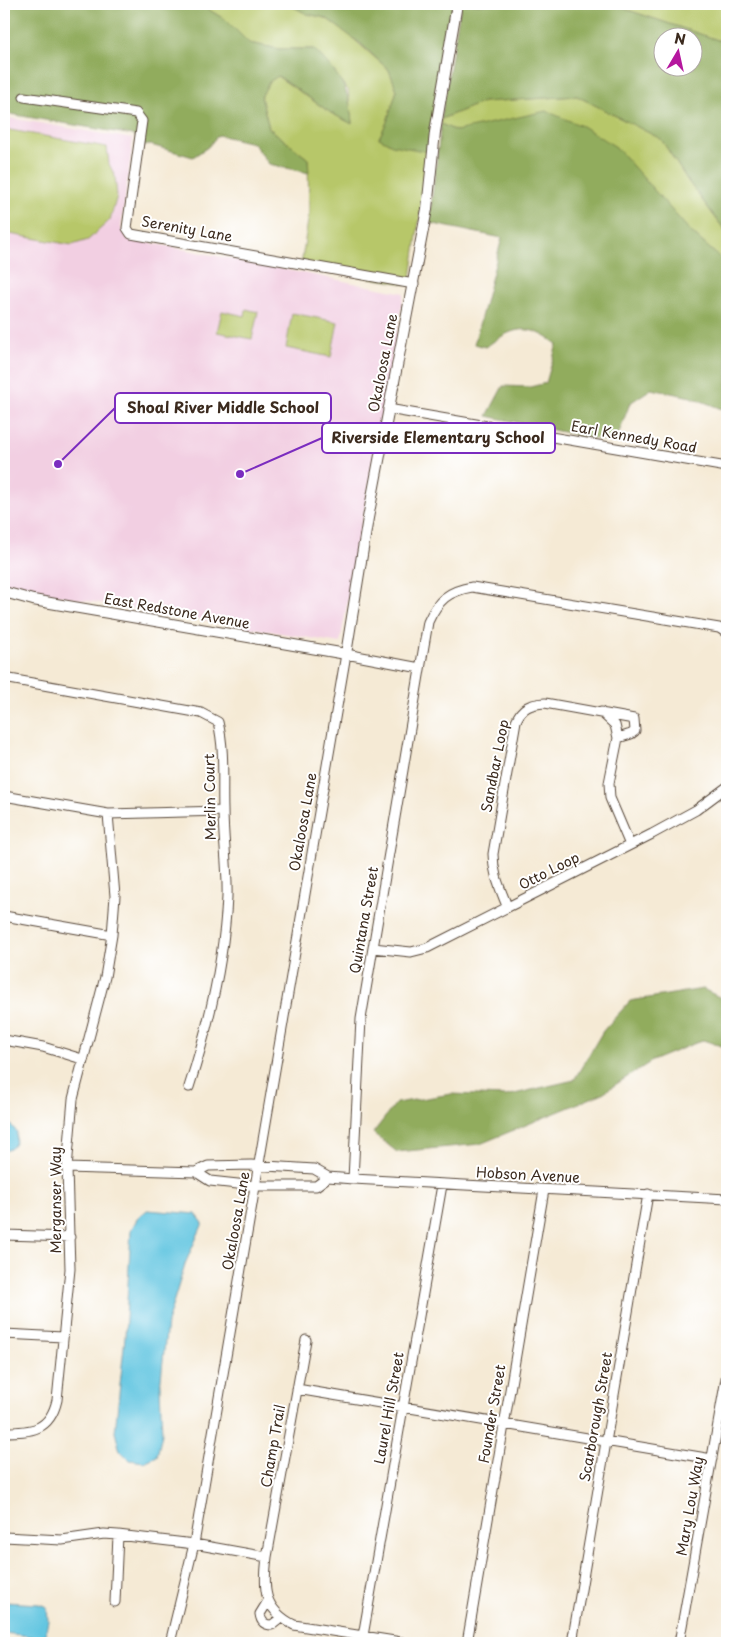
<svg xmlns="http://www.w3.org/2000/svg" width="731" height="1647" font-family="'Playpen Sans',sans-serif">
<style>
.built{fill:#f2cfe2}
.green{fill:#b7c769;stroke:#797844}
.forest{fill:#91ac5d;stroke:#666b3e;fill-rule:evenodd}
.water{fill:#63c6e1;stroke:#4f7880}
.lines{fill:none;stroke-linecap:round;stroke-linejoin:round}
.minor-casing{stroke:#574739;stroke-width:11}
.tertiary-casing{stroke:#574739;stroke-width:12}
.minor{stroke:#fff;stroke-width:9}
.tertiary{stroke:#fff;stroke-width:10}
.labels{text-anchor:middle;stroke-width:4;stroke-linejoin:round;paint-order:stroke}
.street-label{font-size:14px;fill:#3b2a1e;stroke:#fff}
.leader{fill:none;stroke:#7b2cbf;stroke-width:2}
.callout-dot{fill:#7b2cbf;stroke:#fff;stroke-width:2}
.callout{fill:#fff;stroke:#7b2cbf;stroke-width:2}
.callout-label{font-size:15px;text-anchor:middle;font-weight:bold;fill:#3b2a1e}
</style>
<rect width="100%" height="100%" fill="#fff"/>
<filter id="ink" filterUnits="userSpaceOnUse"><feTurbulence type="fractalNoise" baseFrequency=".02" numOctaves="2"/><feDisplacementMap in="SourceGraphic" scale="10" xChannelSelector="R" yChannelSelector="G"/><feConvolveMatrix kernelMatrix="1 2 1 2 8 2 1 2 1" color-interpolation-filters="sRGB"/></filter>
<filter id="wash" filterUnits="userSpaceOnUse"><feTurbulence type="fractalNoise" baseFrequency=".0096" numOctaves="4" result="noise"/><feDisplacementMap in="SourceGraphic" scale="20" xChannelSelector="R" yChannelSelector="G"/><feGaussianBlur stdDeviation="1.12" result="paint"/><feColorMatrix in="noise" values="0 0 0 0 0 0 0 0 0 0 0 0 0 0 0 0 0 1.4 0 .05"/><feComposite in="paint" operator="in"/></filter>
<g filter="url(#wash)">
<rect width="100%" height="100%" fill="#f5ead5"/>
<path class="built" d="M4,117L133,139L121,228L127,238L404,293L340,643L88,601L21,589L4,582Z"/>
<path class="green" d="M199,4H288L307,14L326,18L348,34L389,70L397,90L387,122L379,138L429,152L410,285L301,266L309,214L308,159L269,128L261,97L269,82L277,76L331,113L352,123L348,90L314,49H279L249,43L226,20Z
M610,4H727V43Z
M577,96L661,139L688,181L727,233V264L691,232L476,128L456,131L441,124V119L483,102Z
M4,129L107,147L109,164L115,176L117,196L110,220L88,240L72,245L4,233Z
M246,309L258,312L252,339L217,332L222,311L245,316Z
M292,313L338,322L331,357L286,348Z"/>
<path class="forest" d="M4,4H199L226,20L249,43L279,49H314C339,75 350,87 352,124L331,113L278,76L269,82L261,97L269,128L308,159L309,173L269,164L253,143L218,135L208,147L193,157L151,145L136,146L137,138L133,135L4,113Z
M288,4H453L429,152L392,145L379,138L387,122L397,90L389,70L361,44L326,18L307,14Z
M461,4H610L727,43V233L688,181L661,139L577,96L483,102L441,119ZM664,38H694V68H664Z
M546,111L582,126L616,147L691,232L727,264V411L691,397L651,389L630,403L615,443L487,416L503,386L530,387L546,383L557,344C528,323 514,326 486,347L474,344L502,238L429,223L441,124L456,131Z
M703,989L727,1001V1048L703,1040L652,1061L601,1094L480,1144L397,1152L373,1133L396,1103L451,1094L506,1096L574,1080L603,1031L630,1001Z"/>
<path class="water" d="M4,1123H9L17,1132C16,1142 15,1149 4,1151Z
M147,1210L196,1214L203,1223L185,1264L167,1323L160,1388L162,1434L157,1456L144,1462L130,1460L120,1451L115,1432L125,1337L131,1230L137,1219Z
M4,1602L39,1604L47,1607L48,1621L45,1635L37,1637L4,1633Z"/>
</g>
<g filter="url(#ink)">
<g class="lines">
<defs>
<path id="minor" d="M24,97L136,113L142,121L127,228L131,234L414,284
M388,409L727,467
M4,678L201,713L218,722C225,751 222,780 223,810C223,839 228,868 227,897C224,963 209,1025 189,1087
M601,712L615,725L618,738
M4,796L108,814L223,811
M507,906C500,888 493,874 493,854L516,721C522,707 530,704 545,703L634,719L635,731L631,734L618,738L609,783L610,798L630,845
M4,916L112,935
M373,948L411,952L427,948L652,834L696,810L727,787
M4,1040L43,1047L82,1059
M67,1168L196,1172L208,1166L251,1165L314,1169L328,1177L353,1179L727,1199
M196,1172L210,1181L256,1186H316L328,1177
M353,1179L361,1019L428,622C438,600 448,591 472,587L719,628L727,633
M4,1235L70,1237
M4,1334L63,1337
M306,1340L267,1557C263,1589 263,1609 294,1625L407,1643
M297,1389L712,1459
M4,1432C31,1432 50,1431 57,1400L70,1269L67,1168L73,1099L105,977L112,935L115,896L108,814
M4,1537L62,1540L104,1534L118,1535L194,1544L267,1557
M268,1601L260,1614C261,1622 264,1625 272,1625L281,1618
M115,1602L118,1535
M363,1636L442,1185
M170,1643L194,1544L346,654L420,668
M467,1643L544,1190
M572,1643L648,1194
M679,1643L727,1373"/>
<path id="tertiary" d="M4,592L33,600L346,654L368,518L427,209L435,132L457,4"/>
</defs>
<use href="#minor" class="minor-casing"/>
<use href="#tertiary" class="tertiary-casing"/>
<use href="#minor" class="minor"/>
<use href="#tertiary" class="tertiary"/>
</g>
</g>
<g class="labels">
<g class="street-label">
<text transform="translate(187 229) rotate(10)" y="5">Serenity Lane</text>
<text transform="translate(383 363) rotate(-79)" y="5">Okaloosa Lane</text>
<text transform="translate(634 437) rotate(10)" y="5">Earl Kennedy Road</text>
<text transform="translate(177 611) rotate(10)" y="5">East Redstone Avenue</text>
<text transform="translate(495 766) rotate(-79)" y="5">Sandbar Loop</text>
<text transform="translate(210 797) rotate(-91)" y="5">Merlin Court</text>
<text transform="translate(303 822) rotate(-80)" y="5">Okaloosa Lane</text>
<text transform="translate(549 871) rotate(-27)" y="5">Otto Loop</text>
<text transform="translate(364 920) rotate(-80)" y="5">Quintana Street</text>
<text transform="translate(528 1175) rotate(3)" y="5">Hobson Avenue</text>
<text transform="translate(56 1200) rotate(-90)" y="5">Merganser Way</text>
<text transform="translate(236 1221) rotate(-80)" y="5">Okaloosa Lane</text>
<text transform="translate(389 1408) rotate(-80)" y="5">Laurel Hill Street</text>
<text transform="translate(492 1414) rotate(-80)" y="5">Founder Street</text>
<text transform="translate(596 1417) rotate(-80)" y="5">Scarborough Street</text>
<text transform="translate(273 1446) rotate(-80)" y="5">Champ Trail</text>
<text transform="translate(690 1506) rotate(-80)" y="5">Mary Lou Way</text>
</g>
</g>
<path class="leader" d="M58 464L115 408M240 474L322 438"/>
<g class="callout-dot">
<circle cx="58" cy="464" r="5"/>
<circle cx="240" cy="474" r="5"/>
</g>
<g class="callout">
<rect x="115" y="393" width="216" height="30" rx="5"/>
<rect x="322" y="423" width="233" height="30" rx="5"/>
</g>
<g class="callout-label">
<text x="223" y="413">Shoal River Middle School</text>
<text x="438" y="443">Riverside Elementary School</text>
</g>
<rect width="731" height="1647" fill="none" stroke="#fff" stroke-width="20"/>
<g transform="translate(678 52) rotate(9)"><circle r="24" fill="#ffffff" stroke="#b1aaa5"/>
<path d="M0-4L9 19L0 12L-9 19Z" fill="#b5179e"/>
<text y="-8" font-size="14" font-weight="bold" text-anchor="middle" fill="#3b2a1e">N</text>
</g>
</svg>
